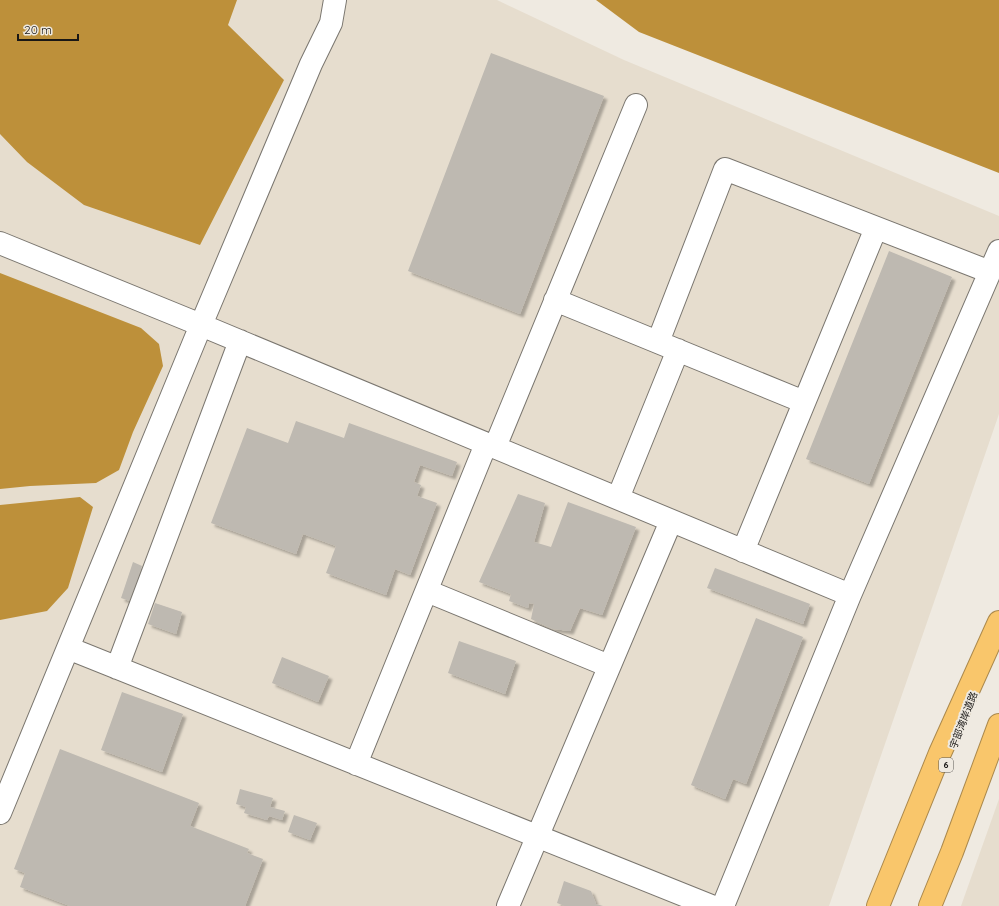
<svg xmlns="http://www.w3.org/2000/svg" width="999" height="906" font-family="Quicksand,'Noto Sans JP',sans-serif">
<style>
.built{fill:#e6ddce}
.water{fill:#bd903a}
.building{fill:#beb9b1;filter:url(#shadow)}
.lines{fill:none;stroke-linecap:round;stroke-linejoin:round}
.minor-casing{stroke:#7a766f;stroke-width:24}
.highway-casing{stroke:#ab894d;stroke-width:24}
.minor{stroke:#fff;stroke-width:22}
.highway{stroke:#f9c66b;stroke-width:22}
.labels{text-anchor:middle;stroke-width:4;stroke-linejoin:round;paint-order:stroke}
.shield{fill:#efeae1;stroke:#595652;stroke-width:1}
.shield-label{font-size:9px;font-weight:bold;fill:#191715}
.street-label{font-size:10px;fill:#191715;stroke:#efeae1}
</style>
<defs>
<filter id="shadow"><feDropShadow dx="3.5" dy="3.5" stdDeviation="1" flood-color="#0004"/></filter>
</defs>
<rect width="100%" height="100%" fill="#efeae1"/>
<path class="built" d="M0,0H497L624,60L999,216V414L829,906H0Z
M999,799V906H961Z"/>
<path class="water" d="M0,0H237L228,25L284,80L200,245L84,205L27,162L0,134Z
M596,0H999V173L639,32Z
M0,273L141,328L159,344L163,366L133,432L119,470L96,483L30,486L0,489Z
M80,497L93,507L68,588L47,611L0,620V505Z"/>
<path class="building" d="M491,53L604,96L520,314L408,271Z
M889,251L952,277L869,484L806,459Z
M296,421L344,438L349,423L457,462L452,476L420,465L414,482L421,485L417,496L437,503L410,575L395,569L386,595L326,573L336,546L303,534L296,554L211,523L247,428L288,443Z
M518,494L545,503L534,542L551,547L568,502L636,527L602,615L580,608L570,631L553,629L531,619L534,604L529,603L528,608L509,601L511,594L479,582Z
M133,562L142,566L130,601L121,598Z
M715,568L810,604L803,624L707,588Z
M155,603L182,612L176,634L148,624Z
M756,618L803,637L746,784L733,779L725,799L691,785Z
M459,641L516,661L505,694L448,673Z
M282,657L329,676L318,702L272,683Z
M122,692L183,714L162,772L101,750Z
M60,749L199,803L190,826L249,849L247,853L263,859L245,906H70L20,887L25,873L14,869Z
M240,789L273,798L270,807L285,811L282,820L269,816L267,820L244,813L246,807L236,804Z
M294,815L317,823L310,840L288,832Z
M564,881L591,891L596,904L603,906H565L557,903Z"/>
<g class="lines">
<defs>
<path id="minor" d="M0,243L201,325L850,595
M555,300L804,402
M658,342L725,169L990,272
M495,447L636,105
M618,498L678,350
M743,551L876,228
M427,591L609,666
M68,648L711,906
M117,668L240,341
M356,764L486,444
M0,813L201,325L311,64L331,23L335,0
M508,906L671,521
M723,906L850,595L999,251"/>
<path id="highway" d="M878,906L940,753L999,622
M930,906L952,852L999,725"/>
</defs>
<use href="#minor" class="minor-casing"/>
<use href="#highway" class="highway-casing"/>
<use href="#minor" class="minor"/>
<use href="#highway" class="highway"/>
</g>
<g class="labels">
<rect class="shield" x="939" y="758" width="14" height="14" rx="3"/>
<g class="shield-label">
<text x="946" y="768">6</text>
</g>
<g class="street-label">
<text transform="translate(963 720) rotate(-69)" y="4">宇部湾岸道路</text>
</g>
</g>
<path d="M18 34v6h60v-6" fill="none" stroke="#191715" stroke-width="2"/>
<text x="24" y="34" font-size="12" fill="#191715" stroke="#efeae1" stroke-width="3" paint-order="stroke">20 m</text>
</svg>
